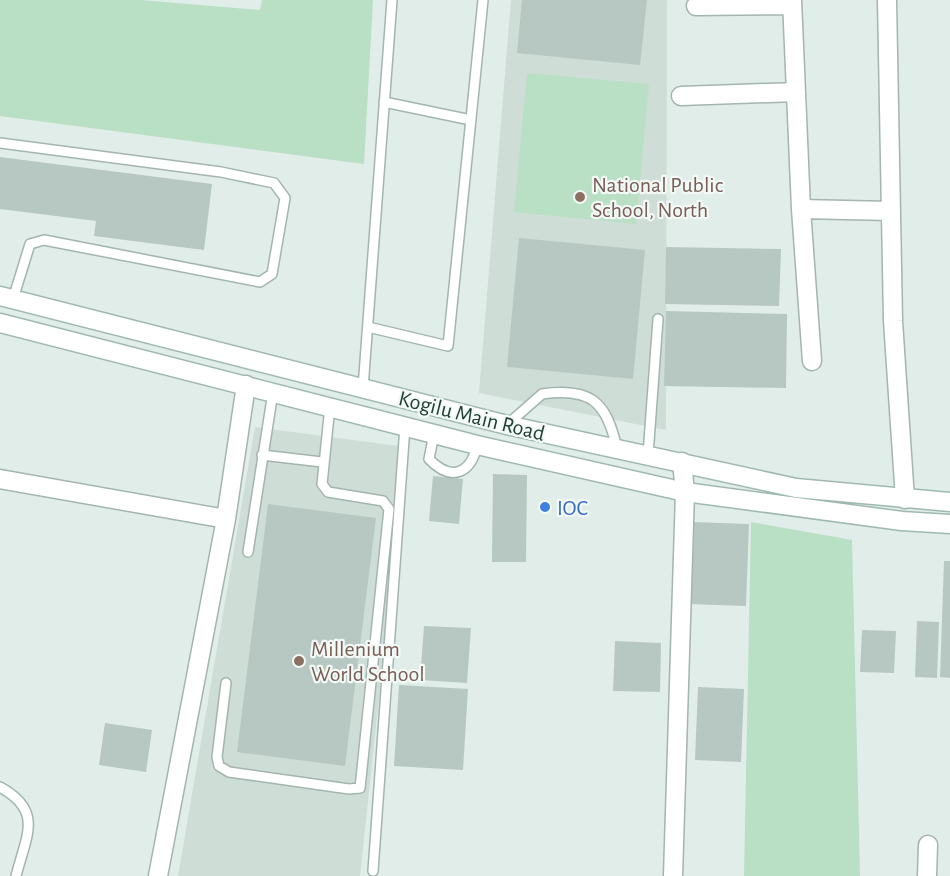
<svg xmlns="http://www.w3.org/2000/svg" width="950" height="876" font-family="'Alegreya Sans',sans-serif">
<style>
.built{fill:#cfddd7}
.green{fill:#b9dfc4}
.building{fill:#b6c8c1}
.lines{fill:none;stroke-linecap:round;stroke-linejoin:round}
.service-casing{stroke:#a3b5af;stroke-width:12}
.minor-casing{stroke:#a3b5af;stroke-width:21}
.secondary-casing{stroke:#9fb9b0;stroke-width:21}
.service{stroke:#fff;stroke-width:9}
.minor{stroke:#fff;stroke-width:18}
.secondary{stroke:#fff;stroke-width:18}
.education-dot{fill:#8d6e63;stroke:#f2f9f6;stroke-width:2}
.shop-dot{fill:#3f7fe0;stroke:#f2f9f6;stroke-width:2}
.labels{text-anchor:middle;stroke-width:4.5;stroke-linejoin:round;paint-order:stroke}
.education-label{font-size:22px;fill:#785e54;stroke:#f2f9f6;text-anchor:start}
.street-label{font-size:22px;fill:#203f37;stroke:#f2f9f6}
.shop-label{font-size:22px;fill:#366cbe;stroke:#f2f9f6;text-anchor:start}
</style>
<rect width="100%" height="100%" fill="#e1ede8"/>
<path class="built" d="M511,0H667L666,430L479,393Z
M255,427L406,447L360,876H178Z"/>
<path class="green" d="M0,0H141L260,10L262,0H373L364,164L0,116Z
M527,73L649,84L636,224L514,212Z
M751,522L852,540L860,876H744Z"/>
<path class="building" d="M522,0H647L640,65L517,53Z
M0,157L212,184L204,250L94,236L96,221L0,209Z
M519,238L645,250L633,379L507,367Z
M666,247L781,249L779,306L665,304Z
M666,311L787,314L786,388L664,386Z
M493,474L527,475L526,562H492Z
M433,476L463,479L459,524L429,521Z
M268,504L376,518L345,766L237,752Z
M692,522L749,524L746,606L689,604Z
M944,561H950V678L940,677Z
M917,621L939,622L937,678L915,677Z
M424,626L471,628L467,683L420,680Z
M862,630L896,631L894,673L860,672Z
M615,641L661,643L660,692L613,691Z
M399,685L468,689L463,770L394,766Z
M698,687L744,689L741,762L695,760Z
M105,723L152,730L146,772L99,765Z"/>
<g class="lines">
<defs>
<path id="service" d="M384,102L471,120
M0,143L221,172L274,183L285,198L272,274L260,282L44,240L30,244L13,299
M368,327L448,346L483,0
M363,388L392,0
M507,425L542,394C592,387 607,403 617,449
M434,434L429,459C451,482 471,474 477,445
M262,455L322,462
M648,455L658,319
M248,552L273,392
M226,683L217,757L219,766L229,772L349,789L360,788L389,509L383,501L328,492L322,484L330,406
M0,787C44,811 26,836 16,876
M373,871L405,426"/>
<path id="minor" d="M792,0L801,209L812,361
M887,0L893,321L905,499
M696,6L792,5
M681,96L796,92
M801,209L890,211
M0,479L226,519L246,385
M158,876L226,519
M673,876L685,492L682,462
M927,876L928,845"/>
<path id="secondary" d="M0,296L507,425L796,488L950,502
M0,323L477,445L685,492L902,521L950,524"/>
</defs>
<use href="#service" class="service-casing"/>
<use href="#minor" class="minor-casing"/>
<use href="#secondary" class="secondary-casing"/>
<use href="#service" class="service"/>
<use href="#minor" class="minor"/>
<use href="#secondary" class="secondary"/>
</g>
<g class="education-dot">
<circle cx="580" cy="197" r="6"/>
<circle cx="299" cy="661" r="6"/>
</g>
<circle class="shop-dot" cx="545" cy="507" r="6"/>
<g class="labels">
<g class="education-label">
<text x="592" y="192">National Public<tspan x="592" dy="25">School, North</tspan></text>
<text x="311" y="656">Millenium<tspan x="311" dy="25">World School</tspan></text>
</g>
<g class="street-label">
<text transform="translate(472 415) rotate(14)" y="8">Kogilu Main Road</text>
</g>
<g class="shop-label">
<text x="557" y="515">IOC</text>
</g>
</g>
</svg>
